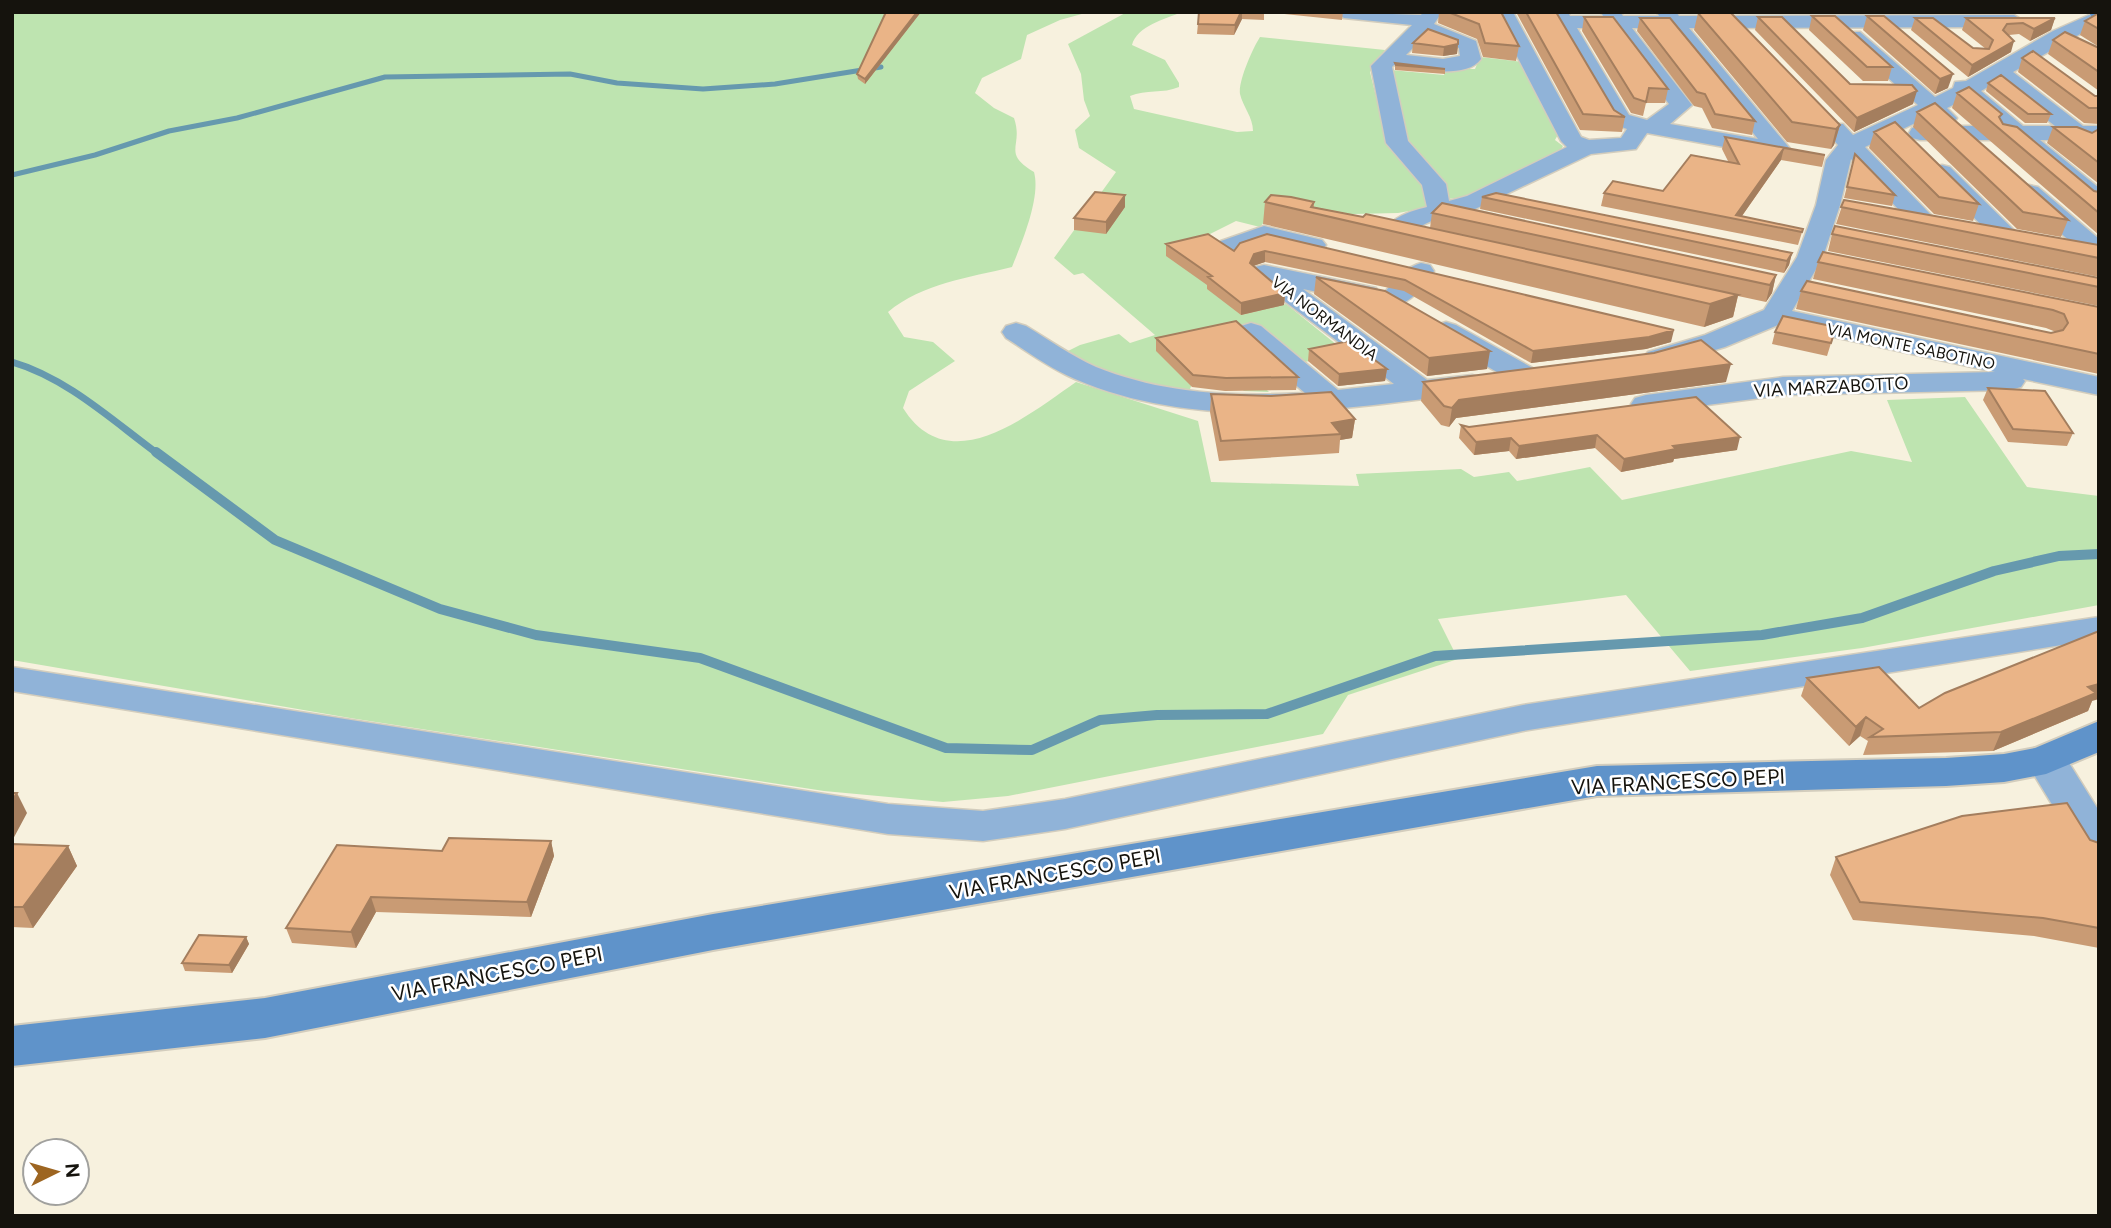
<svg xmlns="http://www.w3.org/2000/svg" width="2111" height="1228" font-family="Figtree,sans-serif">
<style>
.green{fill:#bee4b0}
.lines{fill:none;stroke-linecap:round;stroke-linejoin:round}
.stream-far2{stroke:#6699ae;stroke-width:5}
.stream-far1{stroke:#6699ae;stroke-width:7}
.stream{stroke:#6699ae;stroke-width:10}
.street-casing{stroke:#d3cdbd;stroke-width:3}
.secondary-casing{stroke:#d3cdbd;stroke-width:4}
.street{fill:#90b3d8;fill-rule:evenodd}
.secondary{fill:#5f93ca;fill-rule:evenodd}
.wall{fill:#c99b74}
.shaded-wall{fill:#a47e5e}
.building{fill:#eab487;stroke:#a47e5e;stroke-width:2}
.labels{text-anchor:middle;stroke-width:5;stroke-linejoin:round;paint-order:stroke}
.far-street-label{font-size:16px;fill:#15130d;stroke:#fff}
.street-label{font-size:18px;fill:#15130d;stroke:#fff}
.near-street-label{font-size:21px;fill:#15130d;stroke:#fff}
</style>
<rect width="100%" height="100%" fill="#f7f1de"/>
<path class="green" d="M12,12H1089L1060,20L1027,35L1021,59L982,78L975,93L994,108L1014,118C1024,147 1001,152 1034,172C1041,197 1022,242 1012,267C968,278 923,283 888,312L904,337L933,342L955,361L909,391L903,408C949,481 1027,416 1076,382L1198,421L1211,482L1359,486L1356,474L1461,469L1474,477L1509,472L1517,481L1590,467L1622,500L1851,451L1912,462L1887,400L1965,397L2027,487L2099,496V605L1862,648L1690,671L1626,595L1438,619L1458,659L1348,695L1323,734L1008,796L943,802L824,791L350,718L12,660Z
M1127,12H1182C1165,19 1137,26 1132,45L1165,60L1179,83V87C1163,94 1146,89 1130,96L1134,109L1237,132L1253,131C1253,117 1243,107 1240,94C1238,81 1253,48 1260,37L1385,50L1370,72L1387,142L1426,186L1431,207L1398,213L1354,214L1312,223L1269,216L1260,227L1236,221L1208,235L1219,253L1241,315L1286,304L1347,353L1300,363L1213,339L1269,392L1244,391L1203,352L1188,395L1127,383L1062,354L1080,345L1119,334L1130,343L1155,335L1083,273L1074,275L1054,258L1116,172L1079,148L1075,130L1090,116L1084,100L1081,74L1068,44Z
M1480,57L1523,62L1560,131L1555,140L1563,146L1559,153L1474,197L1446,199L1402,142L1391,70L1444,75L1446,69H1475Z"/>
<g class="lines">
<path class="stream-far2" d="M12,175L95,155L169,131L237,118L385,77L570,74L617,83L703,89L775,84L881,67"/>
<path class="stream-far1" d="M12,362C67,378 113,421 158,454"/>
<path class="stream" d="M156,452L275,540L440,609L536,635L700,658L946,748L1032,750L1100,720L1157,715L1267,714L1435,656L1762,635L1862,618L1994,571L2059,556L2099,554"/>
<defs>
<path id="street" d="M1335,12L1421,15L1423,12H1442L1434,24L1476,41L1481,59C1466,80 1416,69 1394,65L1392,67L1408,141L1446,184L1449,201L1467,196L1567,147L1561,141L1494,12H1513L1581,137L1589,140L1621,138L1627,129L1613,124L1610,119L1549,12H1568L1570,16H1603L1601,12H1620L1623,16H1659L1657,12H1676L1679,16L2014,15L2024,21L2014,27L1689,28L1787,145L1791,150L1787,155L1779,157L1647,133L1636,149L1591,154L1473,210L1495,215L1499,220L1495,225C1476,230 1459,217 1441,219C1416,222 1408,244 1386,238L1382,233C1394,216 1408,212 1427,207L1422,185L1386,143L1371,66L1412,25L1344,18ZM1577,28H1612L1669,104L1647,120L1629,115ZM1632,28H1669L1758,139L1670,124L1692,105ZM1426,35L1459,48L1460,56L1443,59L1406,55Z
M2089,15L2096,17L2099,21L2096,25L2013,72L2083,126H2099V140L2085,146L2072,140H2040L2099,188V208L2090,206L2012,140H1920L1912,138L1909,133L1912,128L1920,126H1996L1965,99L1947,108L1957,118L1954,123H1938L1930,116L1865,147L1933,217L1937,222L1933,227L1924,230L1915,227L1851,159L1840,205L1823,257L1792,311L2099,377V395L2023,379L2025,381L2021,387L2010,390L1783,395L1646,413L1635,410L1631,404L1635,398L1646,395L1783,377L1995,372L1778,325L1725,347L1658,367L1648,364L1643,358L1648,352L1705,335L1764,310L1797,257L1816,205L1826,160L1838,145L1824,129L1827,124H1843L1853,135L1918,105L1846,40L1843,36L1846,32H1860L1935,97L1953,88L1955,82L1966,81L2053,31ZM1998,81L2055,126H2023L1981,91Z
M1942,165L1950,167L2017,233L2021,238L2017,243L2008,246L1999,243L1934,177L1930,172L1934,167Z
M2029,185L2038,187L2099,239V261L2090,259L2020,197L2017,192L2020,187Z
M1264,226L1322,240L1326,245L1322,250C1304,255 1287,243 1268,243C1251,242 1239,257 1221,253L1217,247L1221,241Z
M1421,263L1430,265L1434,271C1423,288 1405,311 1383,306L1379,300C1389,286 1405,267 1421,263Z
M1264,265L1376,288L1380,294L1376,300L1366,302L1303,289L1427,380L1472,375L1483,378L1487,384L1483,390L1472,393C1340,409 1201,433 1075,379C1051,369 1028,352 1006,338L1002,332L1006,326L1016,323L1026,326C1049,340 1072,356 1096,367C1163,394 1234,397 1305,393L1241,338L1237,332L1241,326L1251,323L1261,326L1338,390L1394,384L1255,279L1251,273L1255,267Z
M1446,322L1456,325L1538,371L1542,377L1538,383L1527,386L1516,383L1436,337L1432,331L1436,325Z
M2099,617V639L1523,731L1065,829L983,841L888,834L12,691V667L888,804L983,811L1065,799L1523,705Z
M2046,747L2061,750L2099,811V861L2084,857L2025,760L2031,750Z"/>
<path id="secondary" d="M2088,12H2099V19L2092,17Z
M2099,721V752L2046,774L2004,782L1946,786L1597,796L713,950L265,1038L12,1066V1026L265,998L713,914L1597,766L1946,758L2004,754L2035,748Z"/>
</defs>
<use href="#street" class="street-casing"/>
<use href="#secondary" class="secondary-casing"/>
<use href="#street" class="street"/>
<use href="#secondary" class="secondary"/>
</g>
<path class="wall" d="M886,12H921L865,84L858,79L857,74Z
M1199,12H1343L1342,20L1264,12V20L1242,19L1234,35L1197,34Z
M1439,12H1501L1519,46L1516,61L1483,57L1477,39L1438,23Z
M1516,12H1556L1614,110L1625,117L1622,132L1580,130Z
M1623,12H1655V13H1624Z
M1679,12H1730L1840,125L1834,145L1831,149L1787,142L1694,30L1698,13H1680Z
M1737,12H1765V13H1738Z
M1790,12H1820L1819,13H1791Z
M1842,12H1868L1867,13H1843Z
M1890,12H1924L1921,13H1891Z
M1940,12H2087L2086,14Z
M2099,13V47L2080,35L2085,21Z
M1812,16L1892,67L1888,81H1863L1809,30Z
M1867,16H1884L1948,88L1935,94L1863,30Z
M1584,17L1668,89L1665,103H1646L1643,116L1631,113L1582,31Z
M1758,17L1850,84L1913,104L1854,132L1755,30Z
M1640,18L1755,121L1752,135L1712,128L1702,108L1694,106L1637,31Z
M1915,18L1973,48L1986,49L1962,30L1966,18H2055L2051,30L2030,41L2019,34L2009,35L2011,52L1968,77L1911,30Z
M2053,40L2099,48V91L2048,54Z
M1413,43L1458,44L1457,54L1443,56L1412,53Z
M2022,58L2095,96H2099V124L2084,123L2018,72Z
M1395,63L1445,69V74L1395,70Z
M1988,83L2051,114L2047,123H2025L1986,91Z
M1957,93L2000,118L2003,124L2094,191L2099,192V235L1952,108Z
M1917,112L2068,220L2061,237L2017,229L1913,127Z
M2053,127L2092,133L2099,129V184L2047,143Z
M1874,132L1979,204L1973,221L1934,214L1869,148Z
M1725,137L1825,155L1822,167L1781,160L1742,216L1803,229L1798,245L1601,206L1604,193L1663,191L1729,163L1722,149Z
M1855,154L1895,195L1892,206L1844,198Z
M1482,197L1792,253L1789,265L1784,273L1480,209Z
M1844,200L2099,245V277L1836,224Z
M1265,202H1314V207L1363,217L1430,228L1432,213L1776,275L1772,293L1766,302L1738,296L1733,317L1704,327L1263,224Z
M1125,207L1106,234L1074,230V218Z
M1267,234L1671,342L1646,349L1531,363L1404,291L1265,262L1253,266L1285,293L1284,305L1241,315L1207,289V285L1166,256V244L1234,251Z
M1832,234L2099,278V306L1828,251Z
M1818,262L2099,307V374L1796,309L1801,291L2051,333L2056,332L2046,328L1813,279Z
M1316,277L1487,369L1427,376L1314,294Z
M1836,327L1827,356L1772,344L1775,332Z
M1156,338L1298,377L1296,390L1225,391L1192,387L1156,351Z
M1309,349L1387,369L1385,381L1338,386L1308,361Z
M1423,382H1726L1456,418L1449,427L1441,425L1421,401Z
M1988,388L2073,433L2067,446L2008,442L1983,400Z
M1211,394L1355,419L1352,438L1340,440L1339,453L1219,461L1210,412Z
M1696,397L1737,450L1674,459L1673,462L1621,472L1595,448L1516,459L1509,451L1474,455L1459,438L1461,425L1469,427Z
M1807,678L1919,708L2092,701L2088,711L1993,751L1863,755L1868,741L1860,736L1849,746L1801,696Z
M2090,840L2099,843V948L2034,936L1853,920L1830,875L1836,857Z
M551,841L554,856L531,917L376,912L356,948L292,943L286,928L442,851Z
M12,844L68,846L77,866L33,928L12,927Z
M246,937L249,944L232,973L185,971L182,963Z"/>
<path class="shaded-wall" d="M917,12H921L865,84V79Z
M1241,12H1242V19L1234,35L1235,25Z
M2055,18L2051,30L2030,41L2034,29Z
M2014,41L2011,52L1968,77L1972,65Z
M1458,44L1457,54L1443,56L1444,47Z
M1953,74L1948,88L1935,94L1940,79Z
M1917,91L1913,104L1854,132L1857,118Z
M1840,125L1834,145L1831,149L1836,129Z
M1784,148L1781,160L1739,220L1736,215Z
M1125,195V207L1106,234V222Z
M1265,251V262L1253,266L1250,263L1254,254Z
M1792,253L1789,265L1784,273L1787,261Z
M1776,275L1772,293L1766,302L1770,285Z
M1285,293L1284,305L1241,315V303Z
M1738,295L1733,317L1704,327L1710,304Z
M1674,330L1671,342L1646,349L1531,363L1533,351Z
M1490,351L1487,369L1427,376L1429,358Z
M1731,364L1726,382L1456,418L1449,427L1452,408L1459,400Z
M1387,369L1385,381L1338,386L1339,374Z
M1355,419L1352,438L1340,440L1341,434L1332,423Z
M1597,435L1595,448L1516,459L1519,446Z
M1740,437L1737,450L1674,459L1673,462L1621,472L1624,459L1673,446Z
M1511,438L1509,451L1474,455L1476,442Z
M2099,684V699L2092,701L2088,711L1993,751L2001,732L2088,687Z
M1866,717L1860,736L1849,746L1856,727Z
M17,793L27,813L12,841V801Z
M551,841L554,856L531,917L527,902Z
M68,846L77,866L33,928L23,907Z
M371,897L376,912L356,948L351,932Z
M246,937L249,944L232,973L229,965Z"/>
<path class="building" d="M886,12H917L865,79L857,74Z
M1199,12H1241L1235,25L1198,24Z
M1448,12H1501L1519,46L1485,43L1479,24Z
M1526,12H1556L1614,110L1625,117L1583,114Z
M1730,12L1840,125L1836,129L1792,122L1698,13Z
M2099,13V29L2085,21Z
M1812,16H1835L1892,67H1867Z
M1867,16H1884L1953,74L1940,79Z
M1584,17H1613L1668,89L1649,88L1646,102L1634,98Z
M1758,17H1782L1850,84L1912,85L1917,91L1857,118Z
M1640,18H1670L1755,121L1715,114L1705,94L1697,92Z
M1915,18H1933L1973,48L1989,49L1993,40L1966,18H2055L2034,29L2023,23L2007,24L2003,30L2014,41L1972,65Z
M1428,29L1458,40V44L1444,47L1413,43Z
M2065,32L2099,48V72L2053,40Z
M2033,51L2095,96H2099V108H2089L2022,58Z
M1395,63L1445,69L1396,65Z
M2001,75L2051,114H2028L1988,83Z
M1969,87L2002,114L1999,117L2003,124L2017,127L2094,191L2099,192V213L1957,93Z
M1935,103L2068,220L2023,212L1917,112Z
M1895,122L1979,204L1939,197L1874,132Z
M2053,127H2077L2092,133L2099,129V163Z
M1725,137L1825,155L1784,148L1736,215L1803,229L1802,232L1604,193L1613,181L1663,191L1691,155L1739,164Z
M1855,154L1895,195L1847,187Z
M1095,192L1125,195L1106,222L1074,218Z
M1496,193L1792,253L1787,261L1482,197Z
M1271,195L1291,197L1314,202L1311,207L1363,217L1366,214L1738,295L1710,304L1265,202Z
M1844,200L2099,245V258L1841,207Z
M1442,203L1776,275L1770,285L1432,213Z
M1835,226L2099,278V287L1832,234Z
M1208,234L1234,251L1240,243L1267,234L1674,330L1649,337L1533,351L1405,280L1265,251L1254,254L1250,263L1285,293L1241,303L1208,277L1212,276L1166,244Z
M1823,252L2099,307V354L1801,291L1807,281L2051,333L2063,330L2068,323L2064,314L2053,310L1818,262Z
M1316,277L1385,291L1490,351L1429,358Z
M1783,316L1836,327L1831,343L1775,332Z
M1236,321L1298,377L1226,378L1193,375L1156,338Z
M1701,340L1731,364L1459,400L1452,408L1444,406L1423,382L1654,353Z
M1349,341L1387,369L1339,374L1309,349Z
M1988,388L2045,391L2073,433L2013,429Z
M1331,392L1355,419L1332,423L1341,434L1221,441L1211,394L1271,396Z
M1696,397L1740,437L1673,446L1676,449L1624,459L1597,435L1519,446L1511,438L1476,442L1461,425L1469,427Z
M2099,631V684L2088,687L2096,693L2001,732L1870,737L1883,729L1866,717L1856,727L1807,678L1879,667L1919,708L1945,693Z
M12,793H17L12,801Z
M2067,803L2090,840L2099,843V928L2043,918L1860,902L1836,857L1962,816Z
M449,838L551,841L527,902L371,897L351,932L286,928L337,845L442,851Z
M12,844L68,846L23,907H12Z
M199,935L246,937L229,965L182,963Z"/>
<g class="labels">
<g class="far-street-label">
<text transform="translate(1325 318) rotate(37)" y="6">VIA NORMANDIA</text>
<text transform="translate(1911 346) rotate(12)" y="6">VIA MONTE SABOTINO</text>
</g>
<g class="street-label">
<text transform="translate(1831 387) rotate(-3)" y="6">VIA MARZABOTTO</text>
</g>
<g class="near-street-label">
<text transform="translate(1678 782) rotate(-3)" y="7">VIA FRANCESCO PEPI</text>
<text transform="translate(1055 874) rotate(-10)" y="7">VIA FRANCESCO PEPI</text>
<text transform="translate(497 974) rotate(-11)" y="7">VIA FRANCESCO PEPI</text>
</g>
</g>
<rect width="2111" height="1228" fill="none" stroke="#15130d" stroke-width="28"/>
<g transform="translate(56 1172) rotate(85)"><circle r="33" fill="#ffffff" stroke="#a1a19e" stroke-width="2"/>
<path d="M0-5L12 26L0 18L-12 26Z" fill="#9d6521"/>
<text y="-10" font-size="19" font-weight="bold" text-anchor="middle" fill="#15130d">N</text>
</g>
</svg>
